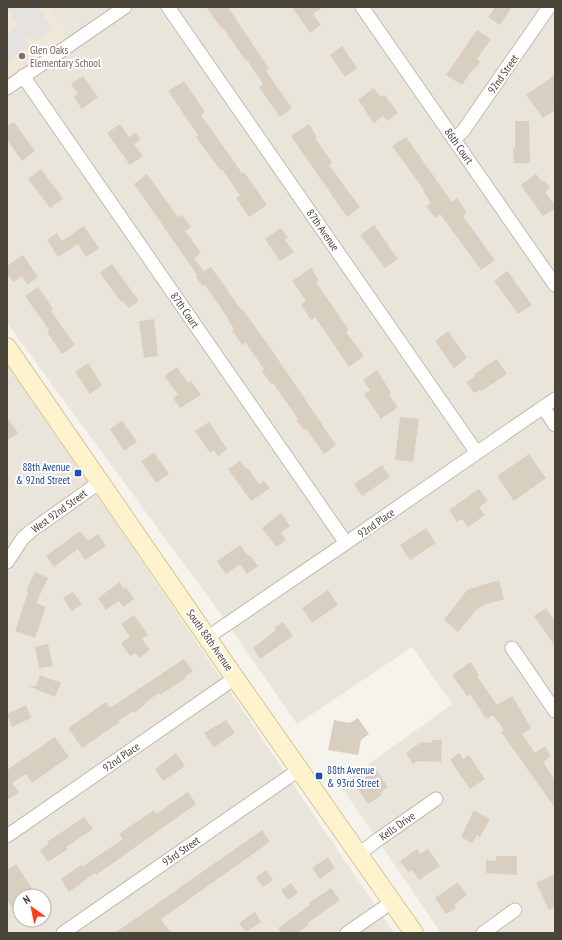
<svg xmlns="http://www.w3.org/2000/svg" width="562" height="940" font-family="'PT Sans Narrow',sans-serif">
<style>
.residential{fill:#eae5da;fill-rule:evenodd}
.education{fill:#efe8d6}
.parking{fill:#e5e3e0}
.building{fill:#d8cfc1}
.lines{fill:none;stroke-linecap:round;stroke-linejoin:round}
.street-casing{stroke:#c2bbae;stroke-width:15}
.secondary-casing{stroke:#d6c79b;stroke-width:20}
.street{stroke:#fff;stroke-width:13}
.secondary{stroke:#fff3cd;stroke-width:18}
.education-dot{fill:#8d6e63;stroke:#fff;stroke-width:1.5}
.transit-dot{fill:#1a4fb4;stroke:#fff;stroke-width:1.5}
.labels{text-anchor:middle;stroke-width:4;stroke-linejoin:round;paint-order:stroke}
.education-label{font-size:11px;fill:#785e54;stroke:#fff;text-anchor:start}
.street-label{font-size:11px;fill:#4b4439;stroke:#fff}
.transit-label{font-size:11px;fill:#164399;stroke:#fff;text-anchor:end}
</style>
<rect width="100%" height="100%" fill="#f6f3ec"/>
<path class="residential" d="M48,7H555V933H441L340,785L452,704L412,647L297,724L220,613L7,323V77L67,36Z
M7,364L37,407L394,933H7ZM20,896H44V920H20Z"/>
<path class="education" d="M7,7H48L67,36L7,77Z"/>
<path class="parking" d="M7,7H38L53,30L37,41L29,36L25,39L29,47L7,62V34L19,26L7,9Z"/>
<path class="building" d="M206,7H228L269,69L266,71L292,108L280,117L259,87L263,84L247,60L246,61L223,28L222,29Z
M292,7H323L313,14L321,25L310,33Z
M495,7H512L500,25L488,17Z
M477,30L491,39L477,59L480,62L475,69L474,68L462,85L446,75Z
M342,46L357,68L345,77L330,55Z
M555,75V110L543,118L526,95Z
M83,76L98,97L82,109L74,97L78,94L71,84Z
M184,81L205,112L201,115L242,173L244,172L267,205L249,217L236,198L240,195L222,169L220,170L196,137L198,135L168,91Z
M374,88L381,97L385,95L398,113L387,121L383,116L374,123L358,100Z
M515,121H529L530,163H514L513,148H515Z
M14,122L35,151L22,161L7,140V126Z
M120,124L129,137L136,132L141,140L134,144L143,156L130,165L107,133Z
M309,124L317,137L315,138L332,162L329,165L360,207L347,217L291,136Z
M406,137L452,202L457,198L467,213L463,216L495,260L481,270L440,214L435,218L426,206L431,203L423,191L424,190L392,146Z
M41,169L63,199L50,208L28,179Z
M147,174L178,217L182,215L191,227L185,231L201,253L194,258L204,271L211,267L242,311L243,310L269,346L336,445L324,454L306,429L304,430L296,420L298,419L273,383L271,384L262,371L264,369L245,342L242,345L232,330L234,329L228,320H229L205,285L203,286L195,276L197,275L134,184Z
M536,174L542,182L544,180L550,188L545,192L555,205V208L543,216L521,185Z
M374,225L398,259L385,268L360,235Z
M84,226L99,248L86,257L78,244L58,257L47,240L57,233L62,241Z
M281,228L288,238L285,240L294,252L280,261L265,239Z
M23,255L38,277L27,285L22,276L13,282L7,274V266Z
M112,264L139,301L129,308L123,301L121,302L100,273Z
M311,268L319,280L316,282L349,330L346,332L364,356L349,367L315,317L311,320L301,305L306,301L292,281Z
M507,271L532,305L518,314L494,281Z
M38,287L53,309L51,311L75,345L62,354L47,332L49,330L25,296Z
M154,319L158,356L144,358L139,321Z
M448,331L467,358L454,368L435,341Z
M497,359L507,374L481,391L480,390L474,393L466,382L475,376L474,374Z
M88,363L102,385L90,394L75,372Z
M177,367L188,383L191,381L201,395L180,408L173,398L178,395L164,376Z
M377,370L391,393L389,395L398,407L381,419L364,394L370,390L363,380Z
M7,417L18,433L7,440Z
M400,417L419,419L413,462L395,460Z
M122,421L137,442L124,451L110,429Z
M209,422L227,449L218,456L214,450L210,453L195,431Z
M154,453L169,474L156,483L141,461Z
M529,454L546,478L514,501L497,476Z
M240,461L246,469L248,468L259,484L264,481L270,488L251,501L228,469Z
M382,465L390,477L362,496L354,484Z
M479,489L488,501L479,507L485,515L468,527L462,519L457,522L449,510Z
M281,513L290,526L281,533L286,540L276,547L262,528Z
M426,528L436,543L410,560L400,545Z
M80,531L88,541L98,534L106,546L85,560L78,549L54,567L46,556Z
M240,545L248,556L250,555L258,566L247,574L240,564L226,574L217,561Z
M35,572L48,578L36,603L46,607L35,638L15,631L28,592L26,591Z
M499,580L504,599L484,605L476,610L458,632L444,620L467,590Z
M120,582L124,589L126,587L134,599L123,607L119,601L106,610L98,598Z
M328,590L338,605L312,623L302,608Z
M73,592L82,604L72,611L63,598Z
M546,608L555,621V646L534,616Z
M134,615L148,635L142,639L150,650L139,658L135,653L130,656L121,643L130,637L121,624Z
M283,622L293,636L260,659L253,648L276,630L274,628Z
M48,644L53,666L39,668L35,647Z
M184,659L193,671L185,677L186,678L160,695L158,693L144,704L145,705L134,713L133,711L118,721L120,722L82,748L68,728L106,702L110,708Z
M471,662L479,675L477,676L497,705L512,696L531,728L522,734L535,753L545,746L551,756L543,762L555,780V808L501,732L504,730L493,715L486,719L470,694L467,696L452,675Z
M40,675L61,683L55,697L28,686H36Z
M26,705L31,718L12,727L7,714Z
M358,718L369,734L361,740L358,755L328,750L334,720L350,723Z
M226,720L235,733L214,747L204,733Z
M55,737L69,757L32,783L26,774L12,783L19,792L7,800V770Z
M432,740H442L441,762L418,761L413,764L406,753L421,742L432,743Z
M176,753L185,766L163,781L155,769Z
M459,753L463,759L469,755L485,779L470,789L450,760Z
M376,770L388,787L380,793L382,795L368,804L355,785Z
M188,792L196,804L96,875L95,873L69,892L61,879L81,865L82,867L123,839L119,834L154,810L156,814Z
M474,810L490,819L480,837L477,835L472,843L461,837Z
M84,817L93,829L66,847L68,849L48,862L40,850L48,844L47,842Z
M262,830L270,842L161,919L171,933H115Z
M417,849L420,854L428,849L440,866L419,880L412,870L408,872L400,861Z
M496,856H517V875L486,873V860L496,861Z
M328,857L335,868L320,879L312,868Z
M16,864L37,896H20V919L7,900V870Z
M266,870L273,880L263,887L256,877Z
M555,874V907L549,910L536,883Z
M458,882L467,895L454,905L456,908L446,914L435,898Z
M291,883L298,893L288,900L281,890Z
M331,888L340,900L308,923L309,925L297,933H282L278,928L310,905L309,903Z
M255,912L261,922L246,932L239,923Z"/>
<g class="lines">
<defs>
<path id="street" d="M168,7L477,453
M362,7L555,285
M23,76L346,543
M7,88L125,7
M454,140L463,131L549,7
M543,407L555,425
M7,562L23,538L31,531L100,482
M208,637L346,543L555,399
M512,648L555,711
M7,836L235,678
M359,854L376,841L436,799
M63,933L300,769
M347,933L392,902
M483,933L515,910"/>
<path id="secondary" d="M7,347L235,678L414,933"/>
</defs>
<use href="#street" class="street-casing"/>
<use href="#secondary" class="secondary-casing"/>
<use href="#street" class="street"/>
<use href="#secondary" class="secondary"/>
</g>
<circle class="education-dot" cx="22" cy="56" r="4"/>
<g class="transit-dot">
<rect x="74" y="469" width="8" height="8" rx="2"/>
<rect x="315" y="772" width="8" height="8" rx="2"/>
</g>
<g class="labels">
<g class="education-label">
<text x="30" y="54">Glen Oaks<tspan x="30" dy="13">Elementary School</tspan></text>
</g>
<g class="street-label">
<text transform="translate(503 74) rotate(-55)" y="4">92nd Street</text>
<text transform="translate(459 146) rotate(55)" y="4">86th Court</text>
<text transform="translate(323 230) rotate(55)" y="4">87th Avenue</text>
<text transform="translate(185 310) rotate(55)" y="4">87th Court</text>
<text transform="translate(59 511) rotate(-36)" y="4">West 92nd Street</text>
<text transform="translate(376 523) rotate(-35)" y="4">92nd Place</text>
<text transform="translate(210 640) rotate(55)" y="4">South 88th Avenue</text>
<text transform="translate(121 757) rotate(-35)" y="4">92nd Place</text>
<text transform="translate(397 826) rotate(-35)" y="4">Kells Drive</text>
<text transform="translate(181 851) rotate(-35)" y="4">93rd Street</text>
</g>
<g class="transit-label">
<text x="70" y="471">88th Avenue<tspan x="70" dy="13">&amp; 92nd Street</tspan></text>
<text x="327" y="774" text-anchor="start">88th Avenue<tspan x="327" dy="13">&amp; 93rd Street</tspan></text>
</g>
</g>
<rect width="562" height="940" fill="none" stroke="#4b4439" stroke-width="16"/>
<g transform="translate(32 908) rotate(327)"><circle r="19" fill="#ffffff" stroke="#b7b4b0"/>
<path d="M0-3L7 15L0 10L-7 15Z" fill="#fc3f1d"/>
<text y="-6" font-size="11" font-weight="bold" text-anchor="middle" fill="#4b4439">N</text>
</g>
</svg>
